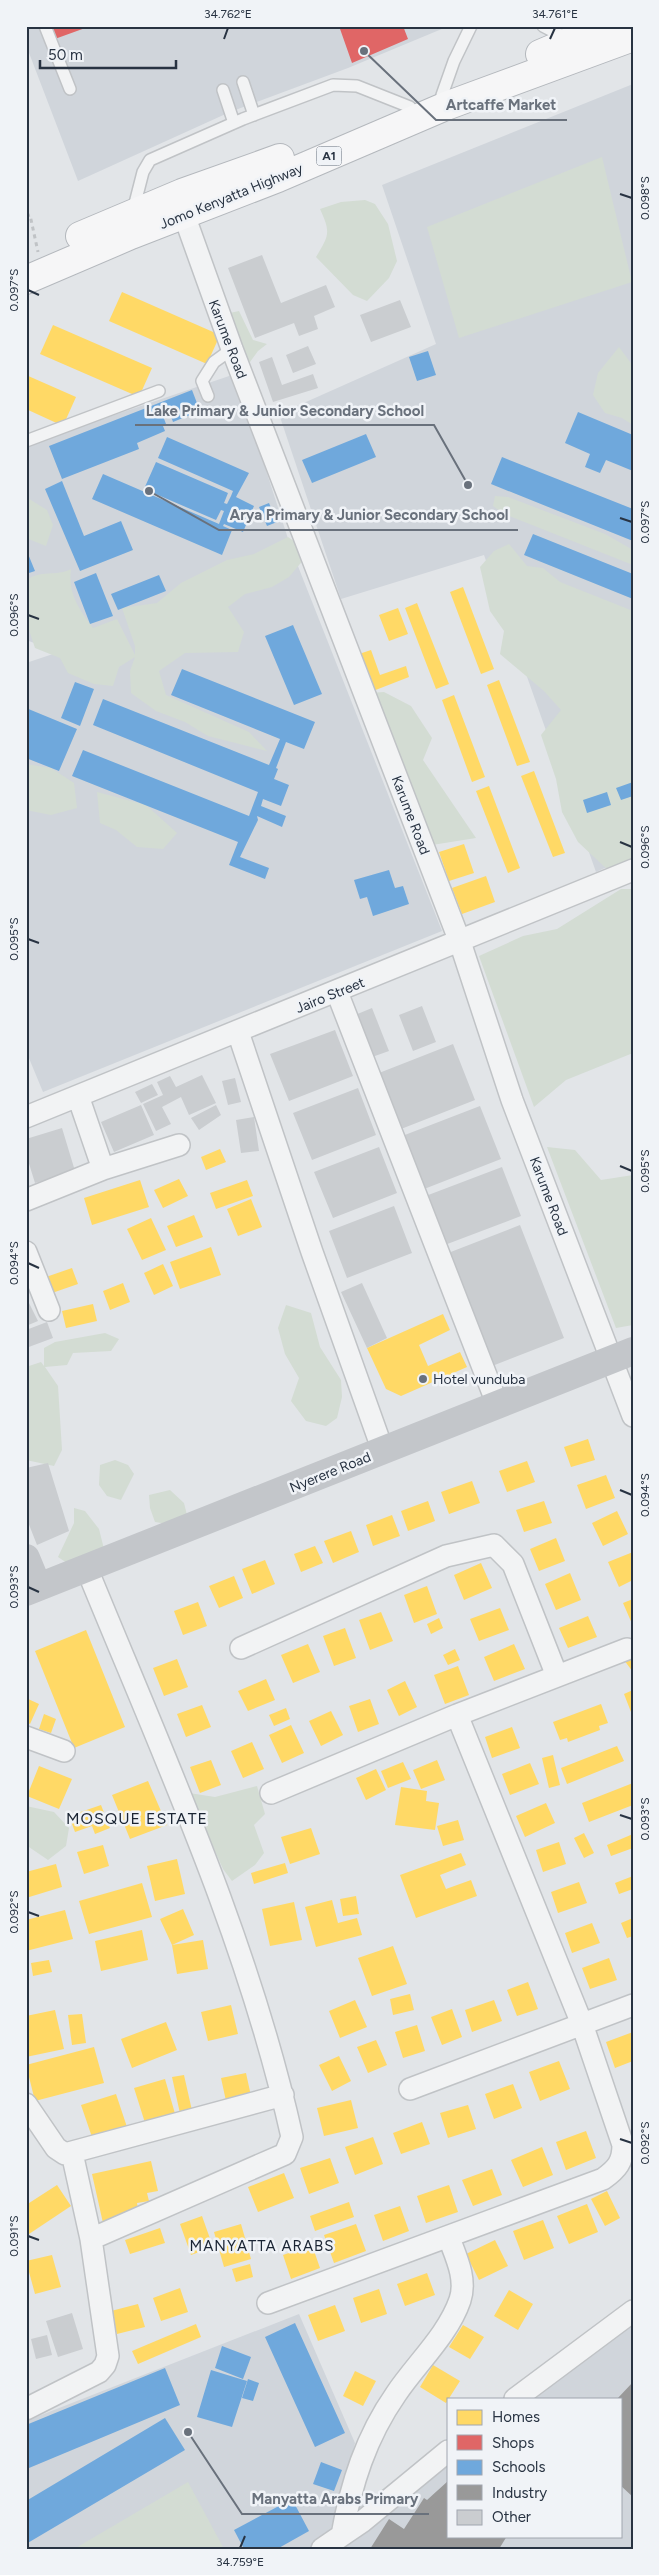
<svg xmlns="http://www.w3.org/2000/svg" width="659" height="2575" font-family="Figtree,sans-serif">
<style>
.built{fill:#d0d5db}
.green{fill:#d3dcd3}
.homes{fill:#ffd966}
.shops{fill:#e06666}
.schools{fill:#6fa8dc}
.industry{fill:#999}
.building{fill:#cacdd0}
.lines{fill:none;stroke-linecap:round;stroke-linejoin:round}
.lane-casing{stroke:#c0c3c6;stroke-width:14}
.street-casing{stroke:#c0c3c6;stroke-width:24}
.highway-casing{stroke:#b4b8bd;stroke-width:30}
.path{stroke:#c0c3c6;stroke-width:3;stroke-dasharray:4 4;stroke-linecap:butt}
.lane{stroke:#f2f3f4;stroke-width:11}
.street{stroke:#f2f3f4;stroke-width:21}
.secondary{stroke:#c3c6ca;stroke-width:28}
.highway{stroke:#f6f6f7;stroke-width:28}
.ticks{fill:none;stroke:#283342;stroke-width:2}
.poi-dot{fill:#69717c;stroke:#f0f3f7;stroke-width:2}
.labels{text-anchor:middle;stroke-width:5;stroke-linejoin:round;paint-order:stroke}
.shield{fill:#f0f3f7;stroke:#646d78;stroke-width:1}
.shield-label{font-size:12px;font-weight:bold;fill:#283342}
.street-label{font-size:14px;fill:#283342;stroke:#f0f3f7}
.poi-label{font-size:14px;fill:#283342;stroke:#f0f3f7;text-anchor:start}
.neighbourhood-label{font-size:15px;letter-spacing:1px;fill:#1a2433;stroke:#f0f3f7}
.quarter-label{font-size:16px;letter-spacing:1px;fill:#1a2433;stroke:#f0f3f7}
.leader{fill:none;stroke:#69717c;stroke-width:2}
.callout-dot{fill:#69717c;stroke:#f0f3f7;stroke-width:2}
.callout-label{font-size:15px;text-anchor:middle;font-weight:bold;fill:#69717c;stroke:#f0f3f7;stroke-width:5;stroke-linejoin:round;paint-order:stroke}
.neatline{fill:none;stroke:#283342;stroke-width:2}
.ticks-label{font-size:12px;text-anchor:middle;fill:#283342}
</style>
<rect width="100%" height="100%" fill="#e2e5e8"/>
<path class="built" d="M26,26H449L348,68L230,112L78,181L26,45Z
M633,84V855L596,872L484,555L341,599L279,414L436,344L382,185Z
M235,374L292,551L442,931L43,1092L26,1051V663L59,652L26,640V445Z
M633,2300V2549H26V2421L299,2314L355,2443L346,2483L331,2528L448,2440V2536H620V2399H503Z"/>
<path class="green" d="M602,157L632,282L459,338L427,227Z
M365,200L375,204L388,224L397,261L389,278L367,301L353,295L316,257C329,235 331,233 320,209L341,202Z
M239,311L253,340L267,344L258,351L250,362L238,354L225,314Z
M619,347L633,366V425L622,418L605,413L593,395L598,373Z
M495,496L508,497L605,534L633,550V565L504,514L493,506Z
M26,497L47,510L53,525L46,546L26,538Z
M288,537L310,552L289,577L272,587L245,594L228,607L244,632L238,652L185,653L159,671L166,695L249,732L267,751L208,736L185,722L156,711L131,693L130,671L135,657L119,667L113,686L94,684L68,673L60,658L35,648L26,621V581C39,569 57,577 71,569C68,594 78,608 93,628L117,619L135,655V646L122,608L157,603L181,583L227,560L254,554Z
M509,544L527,566L543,568L560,582L633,611V861L609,871L578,842L562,812L556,779L541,735L561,710L544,691L500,654L504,631L490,611L480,567L494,551Z
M384,692L411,706L432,738L423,760L476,838L432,845L370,733L353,694Z
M26,764L51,768L74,783L77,808L51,815L26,810Z
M97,792L146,805L177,833L163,849L137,847L116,830L100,823Z
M621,889H633V1053L566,1080L534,1107L479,956L523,936L557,929Z
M547,1147L575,1150L601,1180L633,1175V1325L616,1328Z
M286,1305L311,1313L320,1347L341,1380L342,1397L337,1418L326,1426L306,1421L291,1401L299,1378L285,1354L278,1328Z
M105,1333L119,1339L111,1351L73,1353L67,1365L45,1367L58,1386L62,1450L54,1466L26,1460V1367L41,1362L44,1366V1348L55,1342Z
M115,1460L128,1465L134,1474L121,1500L107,1496L99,1485L100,1465Z
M170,1490L184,1503L187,1515L168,1524L155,1522L150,1508L149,1495Z
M74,1508L85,1511L99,1529L104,1549L70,1565L58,1557L74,1523Z
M257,1786L265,1814L254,1825L264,1853L255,1865L232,1881L223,1869L189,1793L215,1797Z
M26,1806L54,1812L69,1828L66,1846L48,1860L26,1845Z
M188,2482L224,2549H74Z"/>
<path class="homes" d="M122,292L220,335L207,364L109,321Z
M53,325L152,368L139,397L40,354Z
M26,375L76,397L63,426L26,409Z
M463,587L494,669L481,674L450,592Z
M417,603L449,684L436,689L405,608Z
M398,608L408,634L389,641L379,615Z
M371,650L380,675L406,666L409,677L373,691L359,654Z
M499,680L530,762L517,766L487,685Z
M454,695L485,777L472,782L442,700Z
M534,771L565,853L553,857L521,776Z
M489,786L520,868L508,873L476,791Z
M464,844L474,873L449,881L439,852Z
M486,876L495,902L462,914L452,888Z
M220,1149L226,1162L206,1170L201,1157Z
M179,1179L188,1196L163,1208L154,1190Z
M140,1180L149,1207L92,1225L84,1198Z
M247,1180L253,1196L216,1209L210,1193Z
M251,1199L262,1227L238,1236L227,1209Z
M194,1215L203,1237L176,1247L167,1226Z
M151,1218L166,1250L142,1260L127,1229Z
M211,1247L221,1275L180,1289L170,1262Z
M163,1264L173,1286L154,1295L144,1273Z
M72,1268L78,1284L52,1293L46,1277Z
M123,1283L130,1302L110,1310L103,1291Z
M93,1304L97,1321L66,1328L62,1311Z
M443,1314L450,1330L419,1345L428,1366L460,1352L467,1367L401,1396L386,1389L367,1348Z
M588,1439L595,1460L571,1467L564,1447Z
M527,1461L535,1482L507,1492L499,1471Z
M606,1475L615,1498L586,1509L577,1485Z
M472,1481L480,1503L449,1514L441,1492Z
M428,1501L435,1521L408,1531L401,1511Z
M544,1501L552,1523L524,1532L516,1510Z
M617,1511L628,1534L603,1546L592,1523Z
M392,1515L400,1536L373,1546L366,1525Z
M351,1531L359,1552L333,1563L324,1541Z
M556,1538L565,1561L539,1571L530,1549Z
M315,1546L323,1563L301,1572L294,1554Z
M633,1552V1580L619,1587L608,1562Z
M265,1560L275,1584L252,1594L242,1569Z
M481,1563L492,1588L464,1600L454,1575Z
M570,1573L581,1600L556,1610L545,1584Z
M234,1576L243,1598L219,1608L209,1586Z
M427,1586L437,1614L414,1623L404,1595Z
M633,1599V1626L623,1603Z
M198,1602L207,1626L183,1635L174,1611Z
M500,1608L509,1630L479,1641L470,1619Z
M381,1612L393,1641L370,1650L359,1620Z
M588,1616L597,1637L568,1648L559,1628Z
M439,1618L443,1628L431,1634L427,1624Z
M345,1628L356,1658L334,1666L323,1636Z
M86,1630L125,1727L74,1748L35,1651Z
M308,1644L320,1672L293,1683L281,1655Z
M514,1644L525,1669L494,1681L484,1657Z
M455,1649L460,1660L448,1665L443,1655Z
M633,1654V1672L624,1660Z
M177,1659L188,1687L164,1696L153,1668Z
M458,1666L469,1695L445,1704L434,1675Z
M266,1679L275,1700L248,1711L238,1691Z
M405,1681L417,1707L399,1716L387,1690Z
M633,1690V1711L631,1712L624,1694Z
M26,1698L39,1704L30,1724L26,1722Z
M370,1699L379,1724L358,1732L349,1706Z
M601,1704L608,1723L599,1726L600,1730L568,1742L567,1738L560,1740L553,1722Z
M202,1705L211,1727L186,1737L177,1714Z
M286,1708L290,1719L274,1726L269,1715Z
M331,1711L343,1735L321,1746L309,1721Z
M44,1714L56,1719L51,1733L39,1729Z
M291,1725L304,1753L282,1763L269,1735Z
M512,1727L520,1748L492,1758L485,1737Z
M252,1742L264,1769L243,1778L231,1751Z
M617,1746L624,1761L567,1784L561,1768Z
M553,1755L560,1785L549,1788L542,1758Z
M211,1760L221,1785L200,1793L190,1767Z
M437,1760L445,1780L421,1789L413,1770Z
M403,1762L411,1779L388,1788L381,1771Z
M530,1763L539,1784L510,1795L502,1774Z
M39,1766L72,1779L59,1809L27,1796Z
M376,1769L386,1790L366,1800L356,1778Z
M148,1781L167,1825L130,1839L112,1795Z
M633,1783V1805L589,1822L582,1803Z
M401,1787L427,1791L426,1801L439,1803L435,1830L395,1825Z
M546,1803L555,1823L525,1837L516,1816Z
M101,1805L110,1828L95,1834L92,1826L75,1832L69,1816Z
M458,1820L464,1840L443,1846L437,1826Z
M311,1828L320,1854L290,1864L281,1837Z
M584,1833L594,1853L584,1858L574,1838Z
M633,1834V1848L611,1856L607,1845Z
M559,1842L566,1864L543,1872L536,1850Z
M103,1845L109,1866L84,1874L77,1852Z
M461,1853L466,1865L440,1875L446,1889L471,1880L477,1896L416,1918L400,1875Z
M177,1859L185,1894L155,1901L147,1866Z
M285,1863L288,1873L254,1884L251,1873Z
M56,1864L62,1887L26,1898V1872Z
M633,1876V1889L619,1894L615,1883Z
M579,1882L587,1903L558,1913L551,1892Z
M142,1883L152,1917L89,1934L79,1901Z
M356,1896L359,1914L343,1916L340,1899Z
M332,1900L338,1923L357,1918L362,1935L316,1947L305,1907Z
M294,1902L302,1940L270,1946L262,1909Z
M183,1909L194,1935L172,1945L160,1919Z
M65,1910L73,1939L26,1951V1920Z
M633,1918V1936L627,1938L621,1923Z
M592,1923L600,1943L572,1953L565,1933Z
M142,1930L148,1960L101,1971L95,1941Z
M203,1940L208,1969L177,1974L172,1945Z
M393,1946L407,1984L372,1996L358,1958Z
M609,1958L617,1980L590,1989L582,1968Z
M49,1960L52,1972L33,1976L31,1963Z
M528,1982L538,2009L517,2016L507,1990Z
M410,1994L414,2010L393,2015L390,1999Z
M355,2000L367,2027L340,2038L329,2011Z
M494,2000L502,2021L472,2032L465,2010Z
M231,2005L238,2034L208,2041L201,2012Z
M452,2009L462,2037L442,2045L431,2017Z
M55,2010L64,2049L26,2057V2016Z
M82,2014L86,2043L72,2045L68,2015Z
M166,2022L177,2050L132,2068L121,2039Z
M417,2025L425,2051L403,2058L395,2032Z
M633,2032V2061L615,2068L606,2042Z
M376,2040L387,2065L368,2073L357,2047Z
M94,2047L104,2083L35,2101L26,2065Z
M339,2056L351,2081L332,2091L319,2065Z
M559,2061L570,2089L540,2101L529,2072Z
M246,2073L251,2096L226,2101L221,2078Z
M184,2075L193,2115L181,2118L172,2077Z
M165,2079L176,2117L146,2126L134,2088Z
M513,2084L522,2108L494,2119L485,2094Z
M116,2094L128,2130L93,2140L81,2105Z
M351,2100L358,2128L324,2136L317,2108Z
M468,2105L476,2129L448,2138L440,2113Z
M422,2122L430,2144L401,2154L393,2133Z
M586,2131L596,2158L566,2170L556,2142Z
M373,2137L383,2164L355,2175L345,2147Z
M542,2147L553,2175L523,2187L511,2160Z
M330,2158L339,2183L309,2194L300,2168Z
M151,2161L158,2191L147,2193L149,2201L137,2203L139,2215L103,2223L92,2174Z
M492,2169L502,2195L473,2206L462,2180Z
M284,2173L294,2198L258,2212L248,2187Z
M57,2185L71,2206L26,2236V2205Z
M449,2185L458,2212L426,2223L417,2196Z
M607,2191L620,2218L605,2226L591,2199Z
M349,2202L354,2217L315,2231L310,2216Z
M587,2204L598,2232L569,2244L557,2216Z
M400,2206L409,2231L383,2241L374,2215Z
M202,2216L213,2247L191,2255L180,2224Z
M543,2220L554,2248L524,2260L513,2231Z
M241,2224L251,2259L224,2267L214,2232Z
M356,2224L366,2251L334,2263L324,2235Z
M160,2228L165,2243L130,2254L125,2240Z
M495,2240L508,2266L479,2280L466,2254Z
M312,2245L320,2268L291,2279L283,2255Z
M52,2255L61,2287L35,2294L26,2261Z
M250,2264L253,2277L236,2282L232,2269Z
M427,2273L435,2295L405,2306L397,2284Z
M180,2288L188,2312L161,2321L153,2298Z
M379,2289L387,2314L361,2323L353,2298Z
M509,2290L533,2304L518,2330L494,2316Z
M138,2304L145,2327L117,2334L111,2311Z
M335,2305L345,2331L318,2341L308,2315Z
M196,2324L201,2337L138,2364L132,2351Z
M463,2325L484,2337L470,2359L449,2347Z
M433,2365L460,2381L446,2403L420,2387Z
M355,2371L376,2381L363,2406L343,2396Z"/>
<path class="shops" d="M46,26H88V27L52,40Z
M339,26H403L408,39L352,63Z"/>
<path class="schools" d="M428,351L436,375L417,381L409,357Z
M192,390L200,411L173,422L170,413L163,416L166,424L163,426L165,431L137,443L139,449L62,479L49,446Z
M578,412L633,435V471L606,460L600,473L585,467L590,454L565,443Z
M366,434L376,457L312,483L302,460Z
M167,437L249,473L236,497L254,506L243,532L224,524L223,526L232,530L222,555L92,499L103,474L219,524L224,511L221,510L216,520L144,489L156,462L228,493L224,503L227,504L231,496L233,491L158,458Z
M502,457L633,509V541L491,484Z
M62,481L84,536L121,521L133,550L80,571L45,489Z
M269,503L277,522L267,526L259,507Z
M533,534L633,574V599L524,555Z
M26,549L35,571L26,574Z
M96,573L113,616L90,624L74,582Z
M159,575L166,591L118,610L111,594Z
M293,625L322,694L294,705L265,636Z
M182,669L315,722L304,749L286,742L276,768L278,769L274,779L289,785L281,806L263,799L261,806L286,816L282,827L257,816L258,820L240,857L269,868L265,879L229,865L238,842L72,776L83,750L249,816L258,792L93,725L103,699L269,765L280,739L171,695Z
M75,682L94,689L80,726L61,718Z
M26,708L77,729L59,771L26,758Z
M633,782V796L621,800L616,788Z
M607,792L611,805L587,813L583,800Z
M389,870L395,888L403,886L409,904L373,916L367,897L360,899L354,880Z
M295,2323L345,2433L315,2447L265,2337Z
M222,2346L251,2357L243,2379L215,2368Z
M165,2368L180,2405L29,2468L26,2460V2425Z
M211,2370L247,2381L232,2427L197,2417Z
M248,2379L259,2383L253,2401L242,2398Z
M165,2418L185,2450L26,2544V2501Z
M321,2462L342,2470L334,2491L313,2484Z
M292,2499L309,2531L277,2549H244L234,2530Z"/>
<path class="industry" d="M633,2382V2497L620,2485V2399H617Z
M448,2481V2536H507L499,2549H370L389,2519L404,2529L424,2498L427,2500Z"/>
<path class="building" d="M262,255L281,303L326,285L335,307L314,316L318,329L299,336L294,323L255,338L228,268Z
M400,300L411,327L371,342L360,315Z
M308,346L316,364L293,373L286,355Z
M272,357L282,385L313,374L318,388L273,402L259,362Z
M422,1006L436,1042L413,1051L399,1015Z
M372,1008L389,1051L372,1057L355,1015Z
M335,1030L353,1076L289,1101L270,1054Z
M453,1044L475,1100L401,1129L379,1073Z
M202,1075L216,1103L189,1115L181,1097L162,1107L171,1124L156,1131L143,1104L163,1095L157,1082L170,1076L176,1087Z
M235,1078L241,1102L228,1105L222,1081Z
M152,1084L158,1095L141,1103L135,1092Z
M358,1088L376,1135L312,1160L293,1113Z
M141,1105L154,1135L114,1152L101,1122Z
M216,1105L221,1115L199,1130L191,1118Z
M480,1106L501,1159L419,1191L397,1138Z
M254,1117L259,1151L241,1153L236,1120Z
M62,1128L75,1171L35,1183L26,1154V1139Z
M379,1147L397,1193L333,1218L314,1172Z
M502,1167L521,1216L442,1246L423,1197Z
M394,1206L412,1253L347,1278L329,1231Z
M520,1225L564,1338L487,1368L443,1255Z
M362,1283L387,1338L367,1348L341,1292Z
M26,1297L38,1321L26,1326Z
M47,1322L53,1338L26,1348V1330Z
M48,1463L69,1531L37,1545L26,1517V1468Z
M72,2313L83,2349L58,2357L46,2321Z
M47,2335L52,2355L36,2359L31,2339Z"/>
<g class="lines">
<defs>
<path id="lane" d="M45,26L70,89
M543,26L568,39
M243,82L254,115
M223,90L234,123
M442,95L454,61L471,26
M133,211L143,172L150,160L243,119L333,85L357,86L410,107
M208,396L202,381L214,362L232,349
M26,441L159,391"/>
<path id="street" d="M184,215L232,349L460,942L512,1100L633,1416
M337,992L498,1406
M238,1032L312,1252L383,1451
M78,1096L103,1169
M26,1117L633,870
M26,1200L103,1169L179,1145
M26,1252L49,1310
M87,1569C163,1755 248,1939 292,2137L285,2154L91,2239
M241,1648L446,1556L494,1545L513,1564L557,1676
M26,1737L64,1751
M271,1793L457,1715L627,1649
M410,2089L633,2005
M26,2104L56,2148L65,2154L283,2095
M268,2303L603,2179C617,2169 623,2162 623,2145L582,2024L457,1715
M515,2399L633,2311
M26,2409L99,2372L105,2365L108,2356L91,2239L72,2153
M342,2535C351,2484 366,2437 396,2394C416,2364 448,2335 460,2300C467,2279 456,2257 449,2238
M322,2549L363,2521L448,2451"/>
<path id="highway" d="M540,54L606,26
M80,236L182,193L280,158
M26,280L131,235L278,178L446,106L633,37"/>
</defs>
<use href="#lane" class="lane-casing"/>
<use href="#street" class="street-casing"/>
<use href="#highway" class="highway-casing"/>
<path class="path" d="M26,216L30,215L38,252"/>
<use href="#lane" class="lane"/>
<use href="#street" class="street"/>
<path class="secondary" d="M26,1558L38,1587
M26,1592L633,1351"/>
<use href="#highway" class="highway"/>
</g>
<path class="ticks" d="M224,39L228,28M550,39L555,28M620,194L632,198M28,290L39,295M620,518L632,522M28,615L39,619M620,842L632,847M28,939L39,943M620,1166L632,1171M28,1263L39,1268M620,1490L632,1495M28,1587L39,1592M620,1815L632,1819M28,1912L39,1916M620,2139L632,2143M28,2236L39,2240M240,2548L245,2536"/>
<circle class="poi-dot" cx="423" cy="1379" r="5"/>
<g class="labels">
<rect class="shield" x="316.5" y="146.5" width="25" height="19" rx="4"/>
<g class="shield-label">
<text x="329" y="160">A1</text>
</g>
<g class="street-label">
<text transform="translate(231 196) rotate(-22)" y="5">Jomo Kenyatta Highway</text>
<text transform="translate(228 339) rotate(69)" y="5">Karume Road</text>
<text transform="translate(411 815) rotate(69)" y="5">Karume Road</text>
<text transform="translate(330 995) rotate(-22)" y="5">Jairo Street</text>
<text transform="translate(549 1196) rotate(69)" y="5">Karume Road</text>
<text transform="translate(330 1472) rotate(-22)" y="5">Nyerere Road</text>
</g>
<g class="poi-label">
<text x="433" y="1384">Hotel vunduba</text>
</g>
<g class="neighbourhood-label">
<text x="262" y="2251">MANYATTA ARABS</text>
</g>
<g class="quarter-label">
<text x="137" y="1824">MOSQUE ESTATE</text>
</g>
</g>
<path class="leader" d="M364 51L436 120H567M468 485L434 425H135M149 491L219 530H518M188 2432L242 2514H429"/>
<g class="callout-dot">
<circle cx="364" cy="51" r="5"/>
<circle cx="468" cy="485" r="5"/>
<circle cx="149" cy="491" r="5"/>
<circle cx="188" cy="2432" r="5"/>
</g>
<g class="callout-label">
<text x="501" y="110">Artcaffe Market</text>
<text x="285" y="416">Lake Primary &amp; Junior Secondary School</text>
<text x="369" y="520">Arya Primary &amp; Junior Secondary School</text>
<text x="335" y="2504">Manyatta Arabs Primary</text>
</g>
<rect width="659" height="2575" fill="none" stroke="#f0f3f7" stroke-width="55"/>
<rect x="447" y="2398" width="175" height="140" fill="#f0f3f7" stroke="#a0a6af"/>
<rect x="457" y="2410" width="25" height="15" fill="#ffd966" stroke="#a0a6af"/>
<text x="492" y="2422" font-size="15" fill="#283342">Homes</text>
<rect x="457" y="2435" width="25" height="15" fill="#e06666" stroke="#a0a6af"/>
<text x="492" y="2448" font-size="15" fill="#283342">Shops</text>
<rect x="457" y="2460" width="25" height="15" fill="#6fa8dc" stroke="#a0a6af"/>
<text x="492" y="2472" font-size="15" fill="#283342">Schools</text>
<rect x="457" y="2485" width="25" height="15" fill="#999999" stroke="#a0a6af"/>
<text x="492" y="2498" font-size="15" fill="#283342">Industry</text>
<rect x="457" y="2510" width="25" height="15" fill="#cacdd0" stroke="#a0a6af"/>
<text x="492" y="2522" font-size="15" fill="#283342">Other</text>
<path d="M40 60v8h136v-8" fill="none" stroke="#283342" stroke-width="2.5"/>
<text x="48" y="60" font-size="15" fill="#283342" stroke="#f0f3f7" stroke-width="4" paint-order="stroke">50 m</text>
<rect x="28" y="28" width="604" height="2520" class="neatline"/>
<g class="ticks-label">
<text x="228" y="18">34.762°E</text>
<text x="555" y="18">34.761°E</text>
<text transform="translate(645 198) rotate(-90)" y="4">0.098°S</text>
<text transform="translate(14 290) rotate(-90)" y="4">0.097°S</text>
<text transform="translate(645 522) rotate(-90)" y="4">0.097°S</text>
<text transform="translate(14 615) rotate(-90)" y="4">0.096°S</text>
<text transform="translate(645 847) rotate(-90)" y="4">0.096°S</text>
<text transform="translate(14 939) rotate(-90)" y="4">0.095°S</text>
<text transform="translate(645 1171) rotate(-90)" y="4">0.095°S</text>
<text transform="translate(14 1263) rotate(-90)" y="4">0.094°S</text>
<text transform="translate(645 1495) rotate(-90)" y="4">0.094°S</text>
<text transform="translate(14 1587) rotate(-90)" y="4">0.093°S</text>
<text transform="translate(645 1819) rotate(-90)" y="4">0.093°S</text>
<text transform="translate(14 1912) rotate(-90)" y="4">0.092°S</text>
<text transform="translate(645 2143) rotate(-90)" y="4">0.092°S</text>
<text transform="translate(14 2236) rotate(-90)" y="4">0.091°S</text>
<text x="240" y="2566">34.759°E</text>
</g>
</svg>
